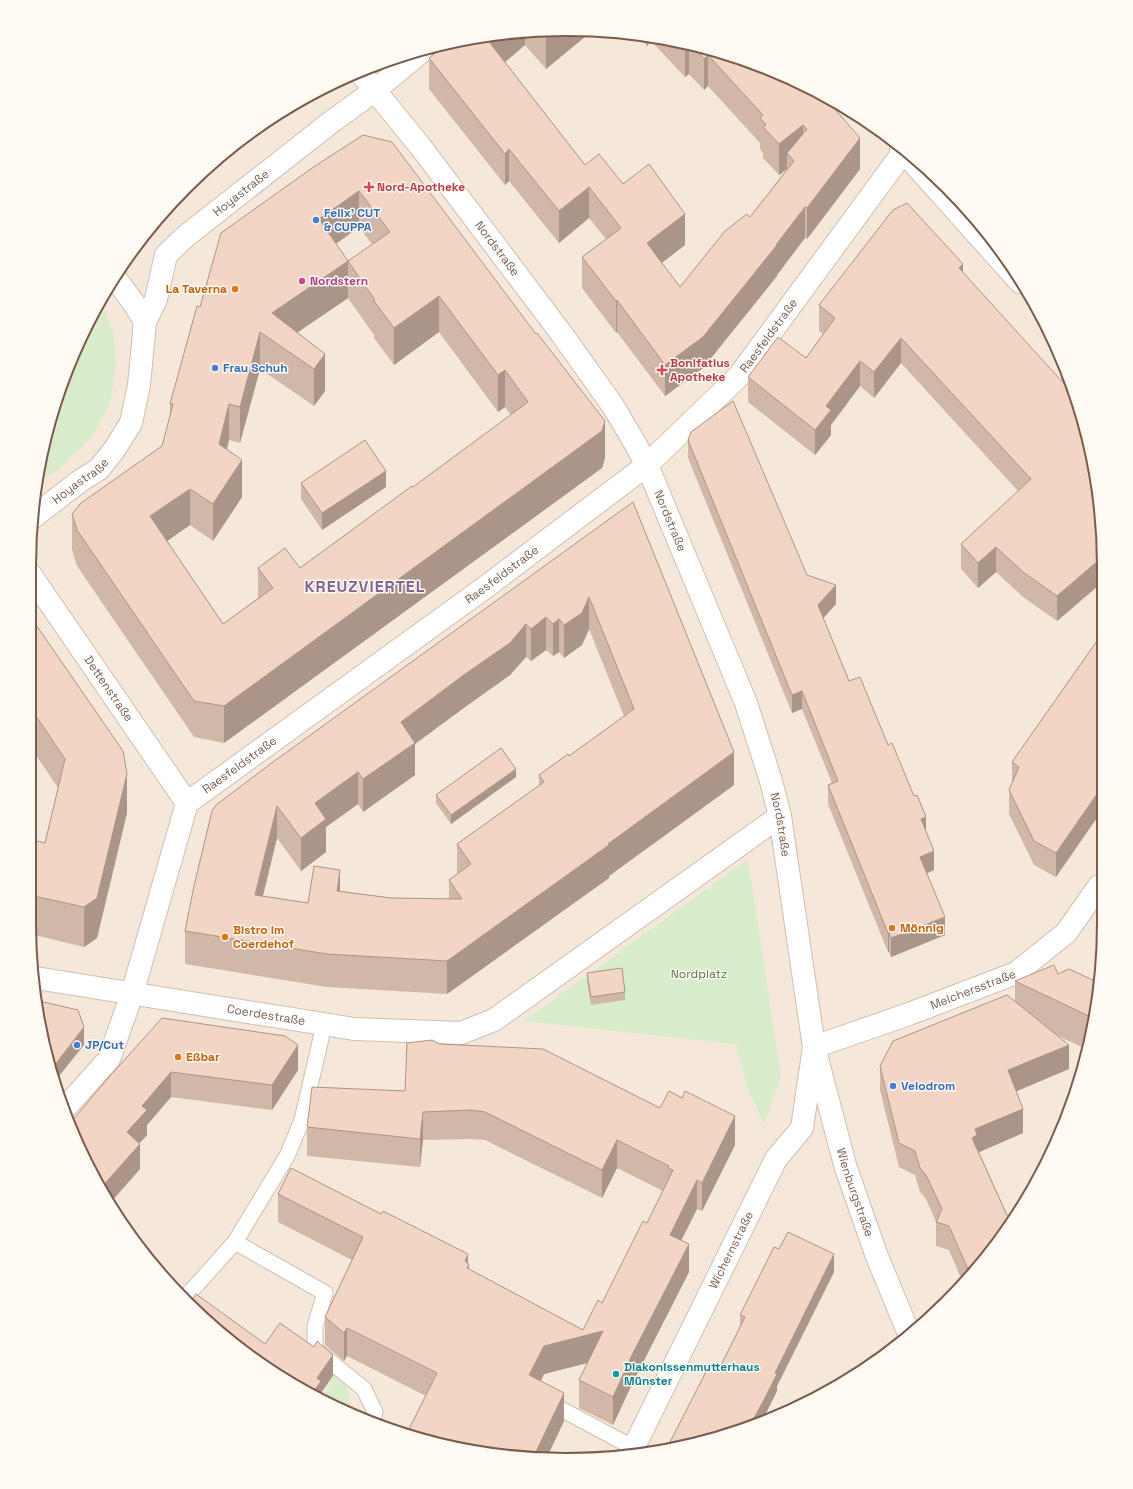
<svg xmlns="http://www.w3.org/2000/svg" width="1133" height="1489" font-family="'Space Grotesk',sans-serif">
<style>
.residential{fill:#f5e8da}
.green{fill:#d8ecc9}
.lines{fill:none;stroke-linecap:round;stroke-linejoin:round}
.service-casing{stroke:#d1beb0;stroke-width:17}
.minor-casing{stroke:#d1beb0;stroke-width:24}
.tertiary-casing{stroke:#d1beb0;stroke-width:24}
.service{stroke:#fff;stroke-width:15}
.minor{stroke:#fff;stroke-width:22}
.tertiary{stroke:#fff;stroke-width:22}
.wall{fill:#d1b7a8;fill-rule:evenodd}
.shaded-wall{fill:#aa9588}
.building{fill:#f3d5c3;stroke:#aa9588;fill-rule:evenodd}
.health-dot{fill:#e0444e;stroke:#fffaf3;stroke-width:1.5}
.shop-dot{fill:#3f7fe0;stroke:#fffaf3;stroke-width:1.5}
.hotel-dot{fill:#d1479c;stroke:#fffaf3;stroke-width:1.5}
.food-dot{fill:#e8710a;stroke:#fffaf3;stroke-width:1.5}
.culture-dot{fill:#0f9aa8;stroke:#fffaf3;stroke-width:1.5}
.labels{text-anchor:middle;stroke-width:3;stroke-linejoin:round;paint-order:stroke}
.health-label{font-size:12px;font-weight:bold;fill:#be3a42;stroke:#fffaf3;text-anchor:start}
.street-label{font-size:12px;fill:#7a5c4d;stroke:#fffaf3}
.shop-label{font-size:12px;font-weight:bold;fill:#366cbe;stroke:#fffaf3;text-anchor:start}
.hotel-label{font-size:12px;font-weight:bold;fill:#b23c85;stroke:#fffaf3;text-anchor:start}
.food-label{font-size:12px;font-weight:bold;fill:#c56008;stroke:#fffaf3;text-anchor:start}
.park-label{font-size:12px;fill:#537a41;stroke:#fffaf3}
.culture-label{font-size:12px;font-weight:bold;fill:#0d838f;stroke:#fffaf3;text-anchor:start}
.district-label{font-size:16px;font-weight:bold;letter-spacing:1px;fill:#846695;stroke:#fffaf3}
.rim{fill:none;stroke:#7a5c4d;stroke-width:2}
</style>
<rect width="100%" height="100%" fill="#fdf6ec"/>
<path class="residential" d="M567,29L672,39L772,70L865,120L947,187L1014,268L1075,394L1099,497V993L1075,1095L1014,1221L947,1302L865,1370L772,1419L706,1442L567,1460L428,1442L298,1388L187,1303L101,1191L47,1062L29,923L30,532L47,427L84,329L140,239L212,163L268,119L361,70L462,39Z"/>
<path class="green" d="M101,302L114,335L116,367L110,403L91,439L58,470L38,483L47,427L84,329Z
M748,859L781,1077L764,1124L747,1087L736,1044L524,1021Z
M335,1374L345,1382L349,1395L350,1410L323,1399Z
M566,1449L583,1458L567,1460L560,1459Z"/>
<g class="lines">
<defs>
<path id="service" d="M235,1242L325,1293L315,1326V1349L364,1389L375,1412L373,1419
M184,1299L235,1242L287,1156L302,1120L324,1025
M546,1401L634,1448"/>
<g id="minor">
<path d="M901,149L1020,282"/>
<path id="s1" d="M145,322L156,299L166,255L186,236L330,123L374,91L421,52"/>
<path id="s2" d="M32,518L80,481L99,469L114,450L131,423L139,385L145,322L135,305L116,279"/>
<path id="s3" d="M30,574L187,803"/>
<path id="s4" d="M36,978L354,1029L461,1033L494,1020L780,816"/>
<path id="s5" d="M66,1107L109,1059L132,994L187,803L487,586L647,465L739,376L904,151"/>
<path id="s6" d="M632,1451L776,1159L802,1128L814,1047L909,1014L1016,973L1066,933L1099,886"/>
</g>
<g id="tertiary">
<path id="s7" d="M359,71L420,146L561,333L613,406L632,438L647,465L746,703L771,781L780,816L814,1047L845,1165L876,1254L909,1334"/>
</g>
</defs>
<use href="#service" class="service-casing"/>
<use href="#minor" class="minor-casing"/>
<use href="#tertiary" class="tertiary-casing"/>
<use href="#service" class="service"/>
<use href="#minor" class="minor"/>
<use href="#tertiary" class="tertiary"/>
</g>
<path class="wall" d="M567,29L592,31L546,69L525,45L505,62L585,165L623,184L685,245L662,263L680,287L750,217L787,169L779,175L763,158V153L760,149V143L708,86L704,90L689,74L685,77L651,41L647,46L638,36L672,39L772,70L860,169L807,239L805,238L777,275V276L703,368L665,396L617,332L616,333L582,288V257L606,239L589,218L559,243L509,181L505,185L429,89V58L462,39Z
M363,135L605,458L602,468L224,743L194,737L77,566L72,550V514L162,446L170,417V404L200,307ZM359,227L372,244L348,261L336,244ZM348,298L374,335V338L394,365L439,332L498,412L505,407L511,415L413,487L300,568H258V598L223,624L167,541L190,525L213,541L242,497L227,450L229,440L240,443L260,369L314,406L325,391L298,332Z
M963,273L1099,497V585L1057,621L1023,597L996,572L978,588L961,569V544L1018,491L901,363L874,398L860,386L831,425V435L815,455L748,402V377L806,358L823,334L819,331V305Z
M688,440L807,575L836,604L823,618L849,681L888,745L926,832L934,870L927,873L945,935L891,957L889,952H888L828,804V785L832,783L802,709L792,713L688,458Z
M301,483L386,487L322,530L301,499Z
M633,502L734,785L609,876V878L447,994L327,987L185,964V931L212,811ZM589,629L624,716L569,756L539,775V786L457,844V874L449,880V899L391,898L340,891L308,903L263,896L277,838L301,871L326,852V827L358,804L363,812L415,775V744L465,707L510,675L526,657L531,661L546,650L553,656L559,652L564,658L582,645Z
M30,616L127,813L97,938L84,947L31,934L29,922V839L45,843L58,788L30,746Z
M1099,638L1056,877L1034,865L1009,814V790L1012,782V762Z
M516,777L451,824L436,803V795Z
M587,973L625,992V1000L591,1005L587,982Z
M1058,974L1099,993L1086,1049L1058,1036L1069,1069L1016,1091L1023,1133L979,1152L1011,1224L963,1283L949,1250L936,1246V1222L926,1199L920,1192L915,1175L899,1167L880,1090V1066L1015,1001V981Z
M162,1018L298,1070L272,1110L171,1097L147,1125V1135L139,1143L140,1169L110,1203L101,1191Z
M440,1044L660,1108L735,1145L702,1211L697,1209L681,1240L689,1272L632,1384L613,1425L579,1408V1380L587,1363L544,1374L541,1381L564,1421L547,1457L428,1442L426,1396L347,1356L344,1361L325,1345V1317L352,1260L278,1222V1194L468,1263L469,1269L583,1330L602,1303L647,1223L663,1191L617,1168L602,1198L485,1140L471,1139L423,1140L420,1167L307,1156V1127L405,1091Z
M834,1272L777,1386V1391L766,1413L706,1442L670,1446V1442L719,1369L740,1328V1315Z"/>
<path class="shaded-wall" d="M567,29L592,31L546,69V38L556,30Z
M525,33V45L490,75V43L499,36Z
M647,37H651V41L647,46Z
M687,44L689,45V74L685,77V46Z
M708,55V86L704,90V59Z
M803,125V157L794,161L787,153V169L779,175V144Z
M860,138V169L807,239V208Z
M509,149V181L505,185V154Z
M589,187V218L559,243V211Z
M359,191V227L319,256V219Z
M805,207V238L777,275V276L703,368L665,396V365L776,245Z
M685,214V245L647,274V243Z
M348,261V298L279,345L272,313Z
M963,264V290L959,268Z
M439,296V332L394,365V328Z
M617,300V332L616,333V301Z
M260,332V369L240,443V407Z
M901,338V363L874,398V372Z
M325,354V391L314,406V369Z
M860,361V386L831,425V435L815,455V430L826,406Z
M505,370V407L498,412V375Z
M229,404V440L219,481V444Z
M605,421V458L602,468L224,743V706Z
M242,460V497L213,541V504Z
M386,471V487L322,530V513Z
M190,489V525L150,553V516Z
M996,547V572L978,588V563Z
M1099,560V585L1057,621V596Z
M836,585V604L818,624V605Z
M589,597V629L582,645L564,658V625Z
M546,617V650L531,661V629Z
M559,619V652L553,656V624Z
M526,624V657L510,675L465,707L415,744V775L363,812V779L401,722Z
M802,691V709L792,713V695Z
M734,752V785L609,876V878L447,994V961Z
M516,769V777L451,824V815Z
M358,772V804L326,827V852L301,871V838L315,803Z
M127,774V813L97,938L84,947V907Z
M1099,791V815L1056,877V853Z
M277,806V838L255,928V895Z
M926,817V836L921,819Z
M934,851V870L920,876V857Z
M340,870V903L337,891Z
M945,917V935L891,957V938Z
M888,933H889V952H888Z
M84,1027V1045L55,1081L51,1070Z
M298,1045V1070L272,1110V1085Z
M1069,1045V1069L1008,1095V1070Z
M171,1072V1097L147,1125V1135L127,1157V1132L142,1106Z
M1023,1109V1133L977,1153L972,1138L975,1129Z
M423,1112V1140L420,1167V1139Z
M735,1116V1145L702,1211V1183Z
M617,1140V1168L602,1198V1170Z
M140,1144V1169L110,1203L101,1191L100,1189Z
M697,1180V1209L670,1263V1235Z
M689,1244V1272L632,1384L613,1425V1397L632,1355Z
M468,1254V1265L469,1264V1292L465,1261Z
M834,1254V1272L777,1386V1391L761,1423L749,1427L775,1373Z
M347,1328V1356L344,1361V1333Z
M603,1331V1359L544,1374L529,1403V1375L544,1346Z
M333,1355V1376L321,1393V1398L312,1394L317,1378Z
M564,1393V1421L547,1457L534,1456Z"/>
<path class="building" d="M556,30L546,38L541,32Z
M499,36L490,43L585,165L599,154L623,184L649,164L685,214L647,243L680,287L725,231L747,214L750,217L794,161L787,153L807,129L803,125L779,144L763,127L766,125L760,118L763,115L708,55L704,59L692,45L772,70L826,99L860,138L807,208L805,207L776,245H777L703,337L665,365L617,300L616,301L582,257L621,228L589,187L559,211L509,149L505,154L429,58L446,44L462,39Z
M682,43L687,44L685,46Z
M363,135L392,142L536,334L537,333L605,421L602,431L224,706L194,701L77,530L72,514L81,503L162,446L173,404H170L197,306L200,307L221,233L315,166ZM359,191L390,232L348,261L319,219ZM348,261L375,300L374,301L394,328L439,296L498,375L505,370L528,402L413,487L412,486L300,568L285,548L258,568L273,588L223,624L150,516L190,489L213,504L242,460L219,444L229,404L240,407L260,332L314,369L325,354L272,313Z
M907,203L963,264L959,268L1077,398L1099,497V560L1057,596L1023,572L996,547L978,563L961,544L1031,479L901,338L874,372L860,361L826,406L831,410L815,430L748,377L778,337L806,358L835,318L819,305L893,210Z
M733,401L807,575L836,585L818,605L849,681L860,677L888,745L892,743L914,796L917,795L926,817L921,819L934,851L920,857L945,917L891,938L889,933H888L828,785L838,781L802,691L792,695L688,440L691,432Z
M365,440L386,471L322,513L301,483Z
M633,502L734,752L608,844L609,845L447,961L327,954L185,931L194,886L212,811L216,805L273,762ZM589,597L634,709L569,756L568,754L539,775L544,782L457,844L471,864L449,880L462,899L391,898L337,891L340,870L314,866L308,903L255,895L277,806L301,838L326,819L315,803L358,772L363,779L415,743L401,722L465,674L510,643L526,624L531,629L546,617L553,624L559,619L564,625L582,613Z
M30,616L123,751L127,774L97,898L84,907L29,895V839L45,843L65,759L30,707Z
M1099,638V791L1056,853L1034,841L1009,790L1019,767L1012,762Z
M501,748L516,769L451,815L436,795Z
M1054,965L1058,974L1069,969L1099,983V993L1093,1018L1015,981Z
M622,968L625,992L591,997L587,973Z
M1007,995L1069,1045L1008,1070L1023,1109L975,1129L977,1135L972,1138L1011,1224L970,1274L949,1226L936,1222L942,1209L926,1175L920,1168L915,1151L899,1143L880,1066L893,1041Z
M39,1001L78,1010L84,1027L51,1070L47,1062Z
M162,1018L285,1036L298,1045L272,1085L171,1072L142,1106L147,1110L127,1132L140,1144L100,1189L72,1121L109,1077Z
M432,1040L440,1044L543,1049L660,1108L669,1091L682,1098L685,1091L735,1116L702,1183L697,1180L670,1235L689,1244L632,1355L613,1397L579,1380L603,1331L544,1346L529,1375L564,1393L534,1456L428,1442L407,1433L437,1373L347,1328L344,1333L325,1317L363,1237L278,1194L291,1168L381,1214L383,1211L468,1254L465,1261L469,1264L467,1268L583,1330L598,1300L602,1303L643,1221L647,1223L673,1170L668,1168L669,1166L617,1140L602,1170L485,1112L471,1110L423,1112L420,1139L307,1127L312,1087L405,1091L407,1043Z
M788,1232L834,1254L775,1373L777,1374L766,1396L749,1427L706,1442L676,1446L670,1442L710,1364L719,1369L745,1317L740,1315L774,1247L779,1249Z
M196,1294L265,1344L280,1323L314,1347L317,1341L333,1355L317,1378L321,1381L312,1394L298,1388L189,1304Z"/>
<g class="health-dot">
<path d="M367 181h4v4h4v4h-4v4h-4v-4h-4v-4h4z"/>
<path d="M660 364h4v4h4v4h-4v4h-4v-4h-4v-4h4z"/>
</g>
<g class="shop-dot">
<circle cx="316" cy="220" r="4"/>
<circle cx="215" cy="368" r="4"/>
<circle cx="77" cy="1045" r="4"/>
<circle cx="893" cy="1086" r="4"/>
</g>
<circle class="hotel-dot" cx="302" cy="281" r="4"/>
<g class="food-dot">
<circle cx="235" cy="289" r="4"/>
<circle cx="892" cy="928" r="4"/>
<circle cx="225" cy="937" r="4"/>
<circle cx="178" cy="1057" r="4"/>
</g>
<circle class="culture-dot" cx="616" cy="1374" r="4"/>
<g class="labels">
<g class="health-label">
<text x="377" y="191">Nord-Apotheke</text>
<text x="670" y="367">Bonifatius<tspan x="670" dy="14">Apotheke</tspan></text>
</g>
<g class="street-label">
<text dy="4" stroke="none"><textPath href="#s1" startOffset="168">Hoyastraße</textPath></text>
<text dy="4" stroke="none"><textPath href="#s7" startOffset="225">Nordstraße</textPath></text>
<text dy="4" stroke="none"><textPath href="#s5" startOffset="1081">Raesfeldstraße</textPath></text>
<text dy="4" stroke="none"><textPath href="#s2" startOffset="61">Hoyastraße</textPath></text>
<text dy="4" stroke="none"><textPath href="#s7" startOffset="549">Nordstraße</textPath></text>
<text dy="4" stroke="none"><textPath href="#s5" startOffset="721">Raesfeldstraße</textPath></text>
<text dy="4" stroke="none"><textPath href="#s3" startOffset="139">Dettenstraße</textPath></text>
<text dy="4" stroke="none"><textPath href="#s5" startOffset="397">Raesfeldstraße</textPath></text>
<text dy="4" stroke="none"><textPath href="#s7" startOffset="873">Nordstraße</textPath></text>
<text dy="4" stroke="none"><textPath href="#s6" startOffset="617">Melchersstraße</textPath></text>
<text dy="4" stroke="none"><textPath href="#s4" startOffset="233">Coerdestraße</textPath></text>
<text dy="4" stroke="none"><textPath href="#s7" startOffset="1249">Wienburgstraße</textPath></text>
<text dy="4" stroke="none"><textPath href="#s6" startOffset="224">Wichernstraße</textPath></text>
</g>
<g class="shop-label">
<text x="324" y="217">Felix' CUT<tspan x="324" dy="14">&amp; CUPPA</tspan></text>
<text x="223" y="372">Frau Schuh</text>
<text x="85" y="1049">JP/Cut</text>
<text x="901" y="1090">Velodrom</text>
</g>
<g class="hotel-label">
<text x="310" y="285">Nordstern</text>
</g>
<g class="food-label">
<text x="227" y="293" text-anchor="end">La Taverna</text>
<text x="900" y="932">Mönnig</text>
<text x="233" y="934">Bistro im<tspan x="233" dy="14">Coerdehof</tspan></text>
<text x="186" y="1061">Eßbar</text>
</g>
<g class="park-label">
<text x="699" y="978">Nordplatz</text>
</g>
<g class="culture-label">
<text x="624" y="1371">Diakonissenmutterhaus<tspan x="624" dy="14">Münster</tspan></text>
</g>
<g class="district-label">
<text x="365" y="592">KREUZVIERTEL</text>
</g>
</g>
<path d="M0 0H1133V1489H0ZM566 36H567A530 530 0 0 1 1097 566V923A530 530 0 0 1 567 1453H566A530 530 0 0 1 36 923V566A530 530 0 0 1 566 36Z" fill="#fffaf3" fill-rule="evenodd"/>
<path class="rim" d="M566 36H567A530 530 0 0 1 1097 566V923A530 530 0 0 1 567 1453H566A530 530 0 0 1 36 923V566A530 530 0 0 1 566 36Z"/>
</svg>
